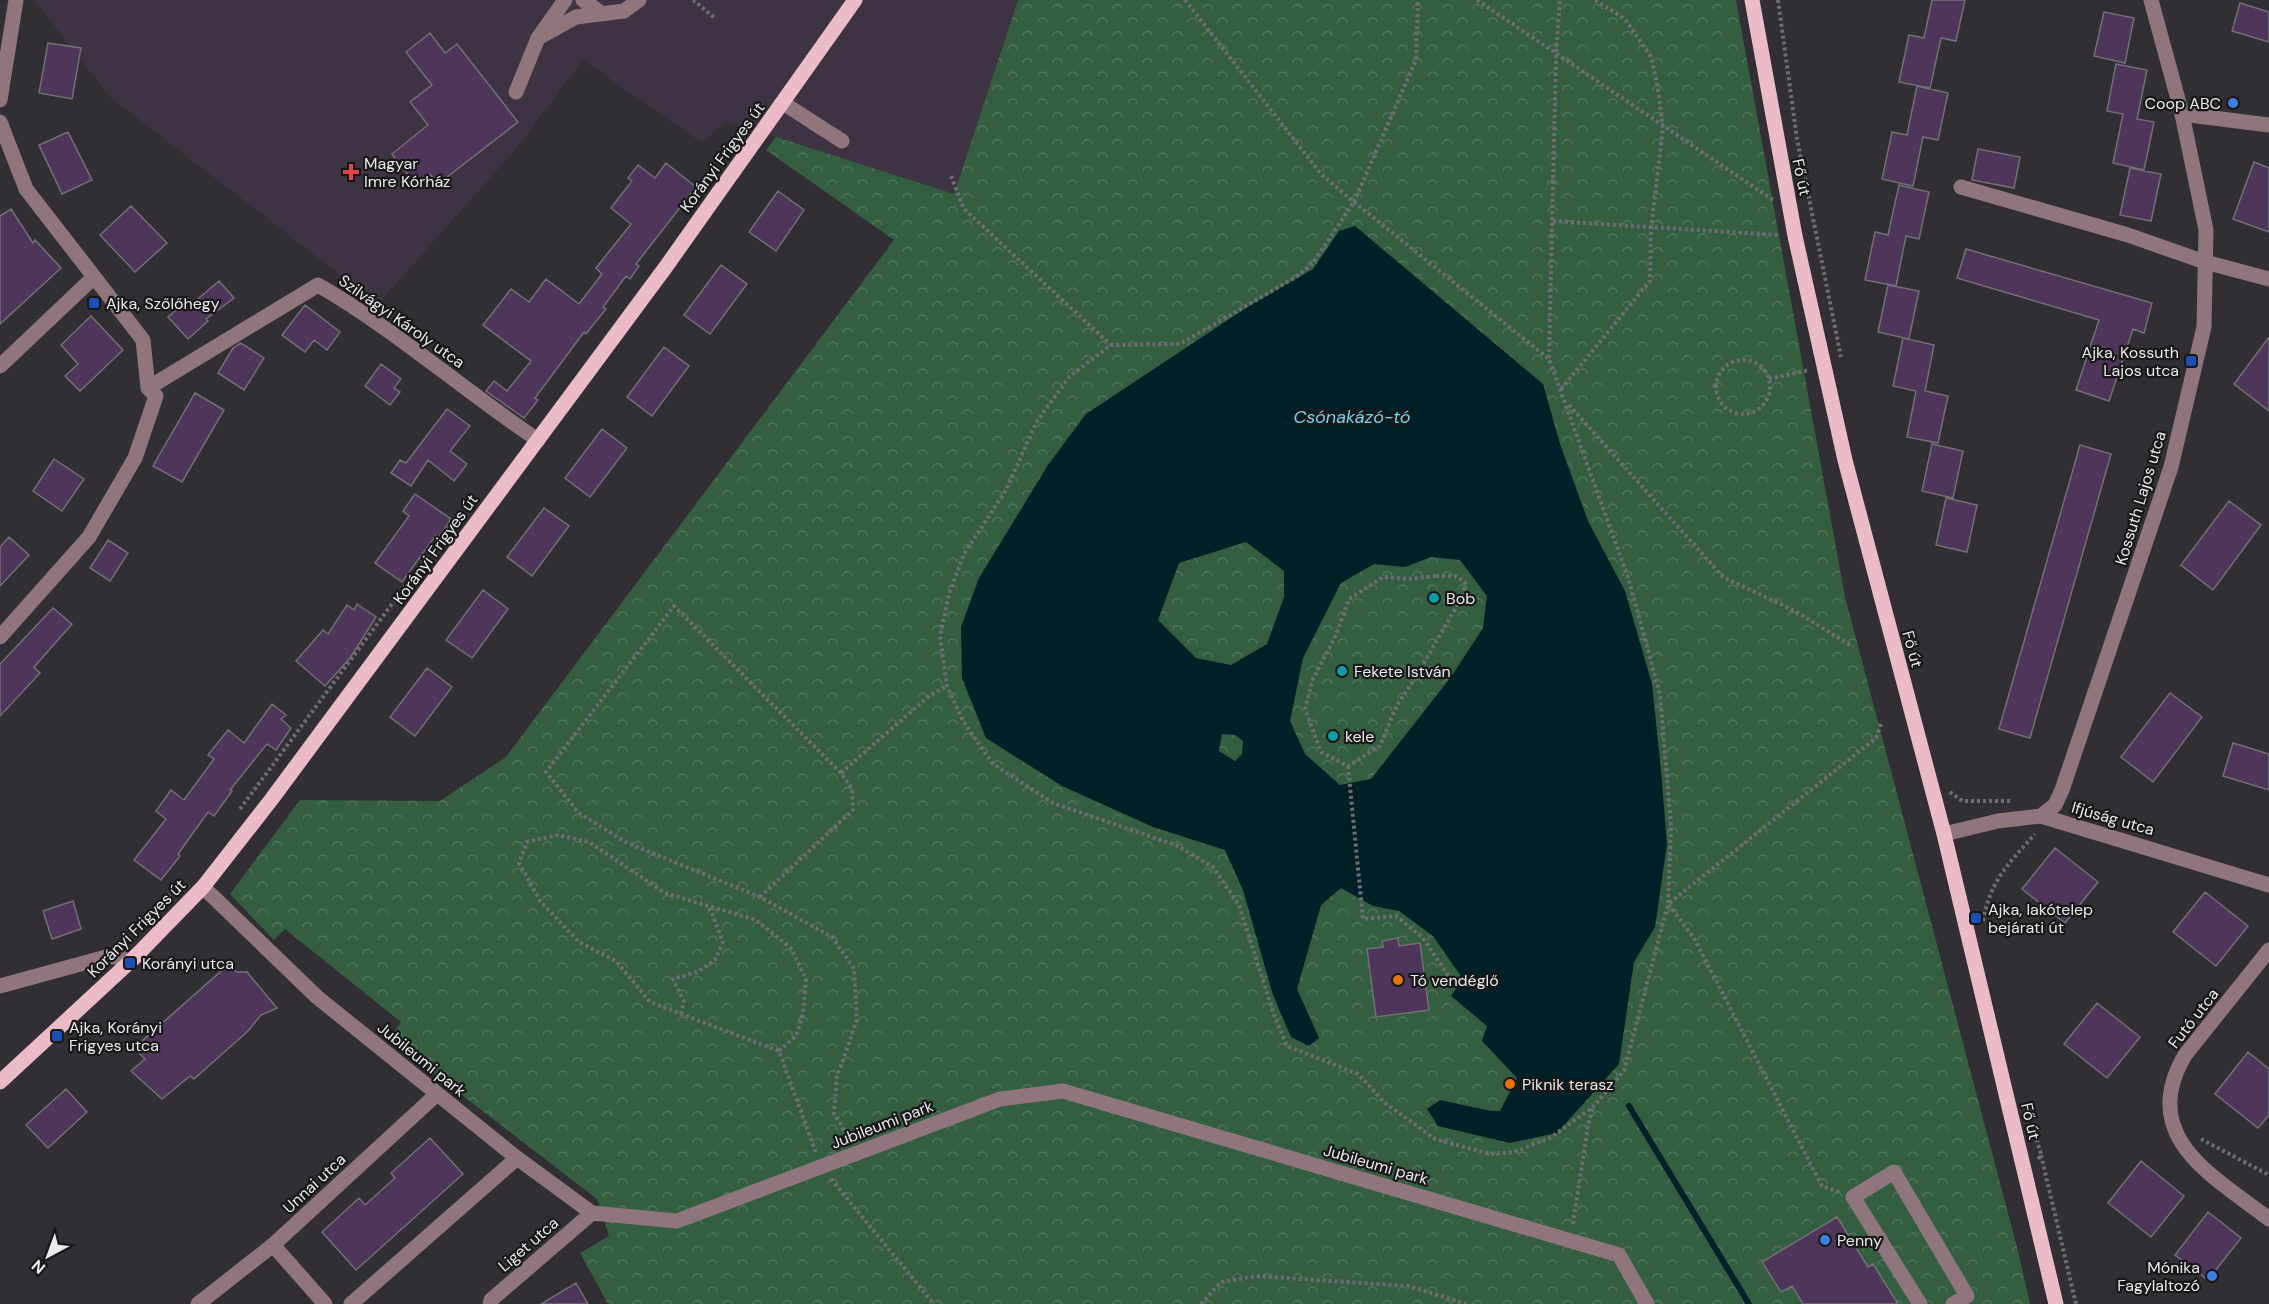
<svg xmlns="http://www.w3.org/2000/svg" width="2269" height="1304" font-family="'DM Sans',sans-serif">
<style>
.medical{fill:#3d3343}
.park{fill:url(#park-crowns)}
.water{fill:#002028;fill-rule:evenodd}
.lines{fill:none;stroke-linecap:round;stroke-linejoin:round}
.stream{stroke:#002028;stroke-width:6}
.building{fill:#4e355a;stroke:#727074;stroke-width:1.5}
.path{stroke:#6f6d70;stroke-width:4;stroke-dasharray:3 3;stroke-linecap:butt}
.minor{stroke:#8e767c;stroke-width:15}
.major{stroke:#ecbbc8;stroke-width:15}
.shop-dot{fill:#3f7fe0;stroke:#191819;stroke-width:2}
.health-dot{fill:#e0444e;stroke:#191819;stroke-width:2}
.transit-dot{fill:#1a4fb4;stroke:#191819;stroke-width:2}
.culture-dot{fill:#0f9aa8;stroke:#191819;stroke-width:2}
.food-dot{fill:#e8710a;stroke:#191819;stroke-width:2}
.labels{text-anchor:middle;stroke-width:4.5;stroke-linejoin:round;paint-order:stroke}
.poi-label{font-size:16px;fill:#eae9eb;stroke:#191819;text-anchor:start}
.street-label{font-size:16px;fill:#eae9eb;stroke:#191819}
.water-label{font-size:18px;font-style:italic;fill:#6fd3ec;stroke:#191819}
</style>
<defs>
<pattern id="park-crowns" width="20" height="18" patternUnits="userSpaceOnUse" patternTransform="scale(1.5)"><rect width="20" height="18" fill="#335e40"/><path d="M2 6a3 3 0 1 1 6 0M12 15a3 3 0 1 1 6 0" fill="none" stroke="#51755c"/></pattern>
</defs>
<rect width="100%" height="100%" fill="#312f33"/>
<path class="medical" d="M34,0H1018L954,194L725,121L702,143L583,60L516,149L378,304L110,97Z"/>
<path class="park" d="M1018,0H1736L1845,597L2018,1251L2030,1304H608L580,1253L609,1236L597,1199L389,1039L401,1022L285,929L274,940L230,894L300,800L440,801L506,757L894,240L766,150L776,137L954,194Z"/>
<path class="water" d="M1355,226L1543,384L1560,444L1588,521L1625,591L1652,684L1661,770L1667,844L1655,927L1634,962L1619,1064L1557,1133L1510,1143L1438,1126L1427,1109L1440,1100L1491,1111H1500L1517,1078L1482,1041L1487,1026L1451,996L1463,979L1433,936L1399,911L1373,906L1341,888L1321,905L1297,989L1319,1038L1309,1046L1291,1037L1273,995L1243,890L1225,850L1153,827L1062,786L986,738L962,678L961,627L979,578L1048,465L1086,414L1249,306L1313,269L1339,231ZM1246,542L1284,571V597L1267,644L1231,665L1196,658L1158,620L1179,563ZM1431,557L1460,560L1487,596L1483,628L1451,677L1371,779L1340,785L1305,754L1290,721L1303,658L1341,583L1374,564L1405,567ZM1222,734L1235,735L1243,741L1242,754L1235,761L1219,751Z"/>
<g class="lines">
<path class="stream" d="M1629,1106L1749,1304"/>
</g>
<path class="building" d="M1932,0H1965L1956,41L1941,38L1930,88L1899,82L1909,35L1924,38Z
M2240,3L2269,12V42L2232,31Z
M2104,12L2134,18L2125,63L2094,56Z
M430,33L445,53L457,44L518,122L438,184L430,174L416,185L392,154L428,125L410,102L432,85L406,52Z
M48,43L81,48L72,99L39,93Z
M2116,64L2147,70L2137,119L2154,122L2144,170L2113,163L2123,114L2107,111Z
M1917,86L1948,93L1938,140L1923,137L1913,186L1882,179L1892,132L1907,135Z
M68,132L92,180L62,194L39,145Z
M1978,149L2020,157L2014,188L1972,180Z
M2254,162L2269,168V232L2233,219Z
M666,163L696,187L636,264L639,266L630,279L626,276L603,307L606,309L586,334L584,332L535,398L538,400L524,418L486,391L494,381L507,391L531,361L483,325L511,289L529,302L546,279L579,304L602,274L596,268L631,224L611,208L632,181L628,178L638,165L655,178Z
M2130,168L2161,174L2151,221L2120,215Z
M1899,185L1929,192L1919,239L1906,236L1896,286L1865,280L1875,232L1888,235Z
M778,191L804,210L776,251L749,232Z
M131,206L167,243L135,272L100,235Z
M11,209L33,243L35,240L61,268L0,324V216Z
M1966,249L2152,303L2144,333L2133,329L2109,401L2076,390L2099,320L1957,278Z
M721,265L747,284L710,334L684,315Z
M219,281L234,298L206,319L208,321L188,339L168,317L189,299L193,303Z
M1888,285L1919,291L1909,339L1878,332Z
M305,305L340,332L327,350L314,340L305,352L282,335Z
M91,316L123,350L80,391L65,376L78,364L61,345Z
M2269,337V411L2234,384Z
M1903,338L1934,345L1925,391L1948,396L1938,443L1907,437L1916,391L1893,386Z
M241,343L264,358L244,390L218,373L233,348Z
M664,347L689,366L652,416L627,397Z
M381,364L401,379L394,388L400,392L390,405L365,386Z
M195,393L224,410L182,482L153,466Z
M447,409L470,426L450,451L467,464L454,481L428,460L411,486L391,473L400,460L406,463Z
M602,429L627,448L590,497L565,478Z
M1932,444L1963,451L1953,498L1922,491Z
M2080,445L2111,454L2030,738L1999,729Z
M54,459L84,479L62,511L33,491Z
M415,494L451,519L439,537L436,535L402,582L375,563L409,516L403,511Z
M1946,498L1977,505L1967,552L1936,545Z
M2229,501L2261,525L2213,590L2181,565Z
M544,508L569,526L532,576L507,557Z
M9,537L29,555L0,586V547Z
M108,540L128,553L110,581L90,568Z
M483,590L508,609L472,658L446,640Z
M357,604L376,617L350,658L325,686L296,661L323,630L328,634L347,605L354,610Z
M53,608L72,624L34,667L40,673L0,716V664Z
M427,668L452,687L415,736L390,717Z
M2170,693L2202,717L2153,782L2121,757Z
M272,704L286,715L281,719L291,728L276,750L267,744L230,790L232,791L214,816L208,812L178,854L180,856L161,880L134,860L166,819L156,811L171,790L184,800L214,759L208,755L228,730L244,743Z
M2233,743L2269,754V790L2223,776Z
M2055,848L2098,882L2065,923L2022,889Z
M2205,892L2248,926L2216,966L2173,932Z
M73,901L81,929L52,939L43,911Z
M1398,938L1399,946L1420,943L1429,1010L1376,1017L1367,949L1383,947L1382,941Z
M228,965L237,972H247L277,1008L261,1015L248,1031L194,1079L190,1076L162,1099L131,1071L145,1059L134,1048Z
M2097,1003L2140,1037L2107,1078L2064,1044Z
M2248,1052L2269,1069V1115L2258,1128L2215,1094Z
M66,1089L87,1112L48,1148L26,1125Z
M430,1138L463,1174L356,1270L322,1232L359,1198L365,1205L395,1178L391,1173Z
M2141,1161L2184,1196L2151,1237L2108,1203Z
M2208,1212L2241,1238L2208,1280L2175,1255Z
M1837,1217L1868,1267L1873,1264L1898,1304H1803L1792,1286L1781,1292L1762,1262Z
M576,1283L588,1304H541Z"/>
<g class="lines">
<path class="path" d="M693,0L716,19
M1185,0L1321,174L1354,202L1416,60L1418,0
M1477,0L1773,200
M1778,0L1797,139L1841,357
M951,176L964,209L1111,345
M1354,202L1549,359L1628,577L1660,694L1671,826L1668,904L1624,1071L1593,1107L1550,1138L1514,1152L1490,1154L1435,1139L1384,1102L1358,1074L1287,1046L1274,1015L1239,905L1213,867L1178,846L1053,803L993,764L963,721L947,686L940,636L949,594L964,554L1006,490L1037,421L1070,376L1111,345L1180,344L1296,277L1313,263Z
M1553,221L1779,235
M1549,358L1556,54L1560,0
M1716 387a27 27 0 1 1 54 0a27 27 0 1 1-54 0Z
M1769,379L1809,370
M1561,389L1650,281L1651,229L1663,128L1657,83L1651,57L1625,19L1595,0
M1569,405L1723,577L1797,612L1853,647
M1436,576H1455L1465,582L1463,595L1417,675L1397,705L1380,746L1348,766L1321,752L1305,709L1312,681L1336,635L1349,599L1383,577L1408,579Z
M1348,766L1363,919L1396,916L1423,938L1451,980
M841,773L929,696L947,686
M1950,792L1962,801H2012
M240,809L455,519
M760,897L853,810L852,789L841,773L674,606L546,772L578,812L625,842L760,897L832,937L854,969L857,1020L837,1077L834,1113L849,1139
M1983,921C1990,881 2009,863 2035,834
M122,941L170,894
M681,1014L684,1002L673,979L697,972L715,960L723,942L709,906
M779,1051L796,1036L803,1014L806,979L791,948L756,920L665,893L589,842L558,835L527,842L519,863L540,901L579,942L616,961L650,1002L779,1051L816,1153
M2033,1128L2041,1154L2038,1160
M2201,1139L2269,1175
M2041,1155L2076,1304
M831,1179L934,1304
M1839,1192L1822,1186L1694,938L1668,904L1876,738L1882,721
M1573,1224L1588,1125L1593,1107
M1201,1304L1221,1282L1256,1276L1409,1286L1466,1304"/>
<path class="minor" d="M583,0L601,13
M538,38L576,17L624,11L639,0
M516,92L538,38L565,0
M0,100L16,0
M783,103L842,141
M2182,114L2269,125
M0,122L26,189L143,340L148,388L156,396L135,458L89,537L0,637
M1961,187L2128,235L2205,262L2269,279
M0,366L94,277
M148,388L318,285C396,330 463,390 538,440
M2041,816L2055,805L2062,790L2171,467L2204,327L2206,230L2182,114L2151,0
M1944,834L1998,821L2041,816L2269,885
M203,887L317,997L517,1158L592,1213L677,1221L1000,1099L1063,1091L1619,1255L1647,1304
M2269,950L2185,1055C2137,1137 2213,1176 2269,1219
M0,986L106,957H135
M273,1245L325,1304
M198,1304L273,1245L437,1094
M351,1304L517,1158
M490,1304L491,1300L592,1213
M1920,1304L1853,1197L1894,1172L1967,1296L1953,1304"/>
<path class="major" d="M1752,0L1795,236L1845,460L1944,834L2056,1304
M0,1082L135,957L203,887L271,800L665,268L855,0"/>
</g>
<g class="shop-dot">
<circle cx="2233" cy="103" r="6"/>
<circle cx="1825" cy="1240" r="6"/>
<circle cx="2212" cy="1276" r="6"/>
</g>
<path class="health-dot" d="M348 163h6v6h6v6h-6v6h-6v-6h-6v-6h6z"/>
<g class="transit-dot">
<rect x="88" y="297" width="12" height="12" rx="3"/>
<rect x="2185" y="355" width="12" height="12" rx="3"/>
<rect x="1970" y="912" width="12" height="12" rx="3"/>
<rect x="124" y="957" width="12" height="12" rx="3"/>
<rect x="51" y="1030" width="12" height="12" rx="3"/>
</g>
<g class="culture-dot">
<circle cx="1434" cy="598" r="6"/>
<circle cx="1342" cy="671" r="6"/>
<circle cx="1333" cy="736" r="6"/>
</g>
<g class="food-dot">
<circle cx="1398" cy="980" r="6"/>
<circle cx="1510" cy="1084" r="6"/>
</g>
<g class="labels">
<g class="poi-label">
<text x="2221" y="109" text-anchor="end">Coop ABC</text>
<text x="364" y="169">Magyar<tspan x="364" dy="18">Imre Kórház</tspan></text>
<text x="106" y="309">Ajka, Szőlőhegy</text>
<text x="2179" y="358" text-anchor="end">Ajka, Kossuth<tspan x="2179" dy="18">Lajos utca</tspan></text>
<text x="1446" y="604">Bob</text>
<text x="1354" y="677">Fekete István</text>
<text x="1345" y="742">kele</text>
<text x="1988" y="915">Ajka, lakótelep<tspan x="1988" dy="18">bejárati út</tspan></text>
<text x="142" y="969">Korányi utca</text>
<text x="1410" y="986">Tó vendéglő</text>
<text x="69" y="1033">Ajka, Korányi<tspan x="69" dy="18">Frigyes utca</tspan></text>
<text x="1522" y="1090">Piknik terasz</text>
<text x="1837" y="1246">Penny</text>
<text x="2200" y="1273" text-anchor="end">Mónika<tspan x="2200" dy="18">Fagylaltozó</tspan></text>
</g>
<g class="street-label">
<text transform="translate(722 157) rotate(-54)" y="6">Korányi Frigyes út</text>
<text transform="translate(1802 177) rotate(78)" y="6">Fő út</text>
<text transform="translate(402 321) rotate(35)" y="6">Szilvágyi Károly utca</text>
<text transform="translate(2140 498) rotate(-73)" y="6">Kossuth Lajos utca</text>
<text transform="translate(435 549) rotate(-54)" y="6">Korányi Frigyes út</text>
<text transform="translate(1913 649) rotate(75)" y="6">Fő út</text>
<text transform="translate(2113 818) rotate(16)" y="6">Ifjúság utca</text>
<text transform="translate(136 928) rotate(-45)" y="6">Korányi Frigyes út</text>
<text transform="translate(2193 1018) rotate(-52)" y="6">Futó utca</text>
<text transform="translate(422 1059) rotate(39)" y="6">Jubileumi park</text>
<text transform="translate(2031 1121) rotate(77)" y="6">Fő út</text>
<text transform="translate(882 1124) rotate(-21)" y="6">Jubileumi park</text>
<text transform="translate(1376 1164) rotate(16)" y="6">Jubileumi park</text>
<text transform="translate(314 1183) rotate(-43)" y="6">Unnai utca</text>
<text transform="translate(528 1244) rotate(-41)" y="6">Liget utca</text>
</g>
<g class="water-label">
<text x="1352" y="423">Csónakázó-tó</text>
</g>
</g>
<g transform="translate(48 1256) rotate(221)" stroke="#191819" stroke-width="4.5" paint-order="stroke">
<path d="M0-4.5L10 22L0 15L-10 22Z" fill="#eae9eb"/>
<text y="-9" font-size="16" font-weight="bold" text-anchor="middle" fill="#eae9eb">N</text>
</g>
</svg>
